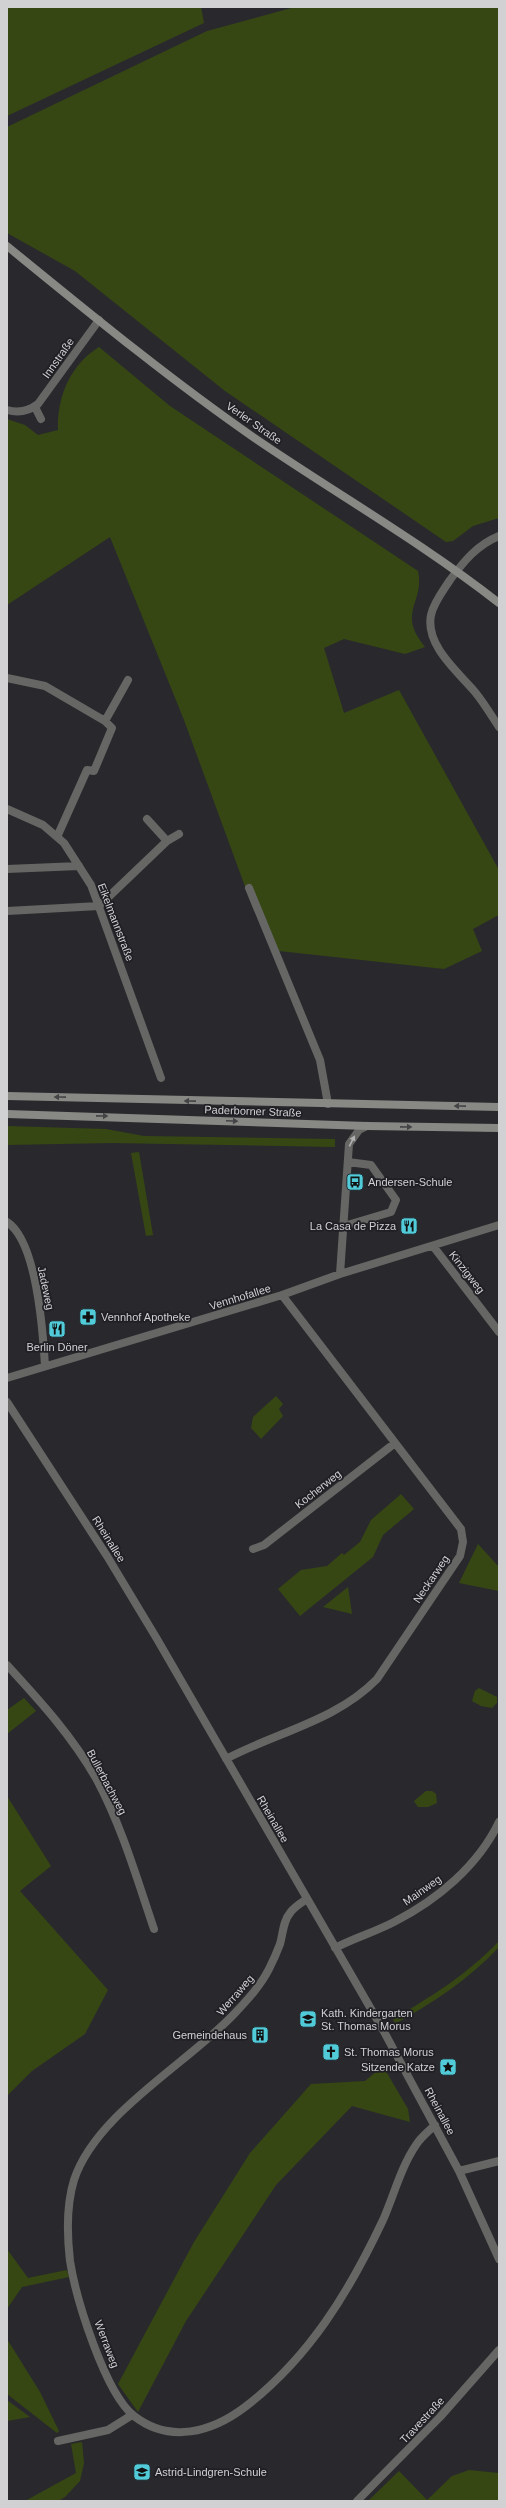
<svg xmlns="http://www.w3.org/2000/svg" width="506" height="2508" font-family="Arial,sans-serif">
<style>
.green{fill:#364713}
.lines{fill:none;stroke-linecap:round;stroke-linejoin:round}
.minor{stroke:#666664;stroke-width:8}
.secondary{stroke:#888884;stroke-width:8}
.oneway{fill:#444446}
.oneway2{fill:#b1b1b2}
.labels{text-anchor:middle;stroke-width:3.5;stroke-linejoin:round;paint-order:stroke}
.street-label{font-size:11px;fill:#d1d1d4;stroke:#1f1f24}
.poi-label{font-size:11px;fill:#d1d1d4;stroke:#1f1f24;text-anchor:start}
</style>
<rect width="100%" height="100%" fill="#29292d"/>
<path class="green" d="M7,7H201L204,23L7,116Z
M295,7H499V518L473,526L453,541L446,542L225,391L75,271L7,233V127L207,31Z
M99,347L170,406L418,571C425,603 396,612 425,647L405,654L344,639L324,648L344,713L399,690L499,870V915L473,929L482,951L444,969L279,951L261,908L254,911L184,720L110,537L7,605V419L25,425L38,435L58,430C57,397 70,365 99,347Z
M7,1126L106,1129L144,1136L335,1139V1147L112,1143L7,1145Z
M139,1152L153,1235L146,1236L131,1153Z
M276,1396L283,1404L279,1409L283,1416L261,1439L251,1428L253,1417Z
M401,1494L414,1509L383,1535L373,1557L300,1616L278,1589L301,1570L327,1566L342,1553L344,1555L360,1542L371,1520Z
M478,1544L499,1567V1591L459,1583Z
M348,1587L352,1614L323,1607Z
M479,1688L497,1697V1703L492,1708L481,1706L472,1701L475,1691Z
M24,1698L36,1711L7,1734V1710Z
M426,1791H432L436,1794L437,1803L428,1807H418L414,1801Z
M7,1796L51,1866L20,1891L108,1990L85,2034L32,2071L7,2096Z
M499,1941V1947C469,1979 433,2003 395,2024L393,2019C434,1995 465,1976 499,1941Z
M383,2066L408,2109L410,2122L352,2106L276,2185L186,2321L138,2412L118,2384L194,2242L250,2153L311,2084L365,2081Z
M7,2249L28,2278L67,2270L69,2277L22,2287L7,2309Z
M7,2339L40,2392L59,2431L57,2433L7,2394Z
M7,2400L30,2417L7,2421Z
M82,2442L84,2463L80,2481L65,2497L58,2501H25L76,2473L71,2444Z
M469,2470L499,2473V2501H368L399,2471L427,2500L452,2476Z"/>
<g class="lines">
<path class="minor" d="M35,407L41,419
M7,410C18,413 29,411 38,404L99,320
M499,536C477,545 464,561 450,580C443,591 434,602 431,615C425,645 457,671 475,692C484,703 491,715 499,727
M7,678L45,686L105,721L128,680
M7,809L43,825L64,843L91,885L161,1078
M147,819L167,841
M57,837L87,770L94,771L112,728L105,721
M7,869L79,866
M249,888L320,1060L328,1104
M7,911L99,906L167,841L179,834
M7,1222C37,1241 43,1332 45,1366
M344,1226L391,1212L396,1200L371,1165L348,1162
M433,1246L499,1332
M340,1274L349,1144L359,1130L367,1126
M7,1378L282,1295L340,1274L499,1225
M7,1402L107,1556L157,1639L382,2028L459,2171L499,2259
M253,1549L264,1545L395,1443
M7,1665C40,1701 73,1737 97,1780C122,1827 137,1879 154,1929
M226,1759C277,1732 336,1721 377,1679L460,1556L463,1542L461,1529L282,1295
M307,1899C301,1903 294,1907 290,1913C283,1921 283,1934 280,1944C277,1952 273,1961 269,1969C261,1985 248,1999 236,2012C189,2063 96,2113 74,2180C66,2206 67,2235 70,2261C76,2299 105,2393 134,2416C170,2444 212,2432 245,2407C309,2358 349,2292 383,2220C394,2195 401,2167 416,2145C421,2137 429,2131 435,2125
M335,1948C354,1938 375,1932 394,1922C437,1900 478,1866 499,1822
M459,2171L499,2161
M58,2441L108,2430L132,2415
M357,2501L440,2417L499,2350"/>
<path class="secondary" d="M7,246C88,312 168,378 253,437C335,493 421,542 499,603
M7,1096L499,1107
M7,1114L367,1126L499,1128"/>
</g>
<defs><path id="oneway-solid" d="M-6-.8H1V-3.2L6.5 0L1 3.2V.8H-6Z"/></defs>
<g class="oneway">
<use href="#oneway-solid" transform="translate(60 1097) rotate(-179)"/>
<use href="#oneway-solid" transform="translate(190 1101) rotate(-179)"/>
<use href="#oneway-solid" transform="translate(460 1106) rotate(-179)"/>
<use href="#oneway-solid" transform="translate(102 1116) rotate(1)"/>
<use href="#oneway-solid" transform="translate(232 1121) rotate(2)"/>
<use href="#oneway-solid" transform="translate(406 1127) rotate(1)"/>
</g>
<use class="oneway2" href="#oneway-solid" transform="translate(352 1141) rotate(-64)"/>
<defs>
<symbol id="bus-square" viewBox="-11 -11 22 22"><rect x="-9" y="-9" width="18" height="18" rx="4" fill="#52cbd9" stroke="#1f1f24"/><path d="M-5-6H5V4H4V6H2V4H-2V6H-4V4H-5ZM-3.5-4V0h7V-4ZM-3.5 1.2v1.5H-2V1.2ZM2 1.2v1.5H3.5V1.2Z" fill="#111"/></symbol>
<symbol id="restaurant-square" viewBox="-11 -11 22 22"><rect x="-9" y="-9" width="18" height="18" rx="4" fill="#52cbd9" stroke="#1f1f24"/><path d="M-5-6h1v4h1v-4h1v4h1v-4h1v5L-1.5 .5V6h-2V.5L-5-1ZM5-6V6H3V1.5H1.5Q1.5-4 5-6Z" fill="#111"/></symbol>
<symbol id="pharmacy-square" viewBox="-11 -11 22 22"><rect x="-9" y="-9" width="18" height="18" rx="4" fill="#52cbd9" stroke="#1f1f24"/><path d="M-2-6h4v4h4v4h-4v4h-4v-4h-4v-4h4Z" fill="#111"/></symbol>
<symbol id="school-square" viewBox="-11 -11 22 22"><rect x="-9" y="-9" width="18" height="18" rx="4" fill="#52cbd9" stroke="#1f1f24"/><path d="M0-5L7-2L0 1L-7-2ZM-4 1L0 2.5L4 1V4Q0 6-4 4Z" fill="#111"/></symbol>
<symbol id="building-square" viewBox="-11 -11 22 22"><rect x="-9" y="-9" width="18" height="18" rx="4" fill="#52cbd9" stroke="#1f1f24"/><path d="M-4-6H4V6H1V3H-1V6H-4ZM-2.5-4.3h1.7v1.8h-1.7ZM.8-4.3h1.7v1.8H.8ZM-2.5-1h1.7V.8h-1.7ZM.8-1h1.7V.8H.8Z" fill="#111"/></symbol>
<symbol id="church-square" viewBox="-11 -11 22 22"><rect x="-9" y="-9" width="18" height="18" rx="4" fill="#52cbd9" stroke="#1f1f24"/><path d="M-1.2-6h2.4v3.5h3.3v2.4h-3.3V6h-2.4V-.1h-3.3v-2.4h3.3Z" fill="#111"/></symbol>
<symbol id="sight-square" viewBox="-11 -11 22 22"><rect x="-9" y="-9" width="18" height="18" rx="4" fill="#52cbd9" stroke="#1f1f24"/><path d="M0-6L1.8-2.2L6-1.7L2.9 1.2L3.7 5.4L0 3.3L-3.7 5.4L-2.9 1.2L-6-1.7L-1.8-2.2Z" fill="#111"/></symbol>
</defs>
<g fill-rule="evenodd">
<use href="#bus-square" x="345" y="1172" width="20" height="20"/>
<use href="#restaurant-square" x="399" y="1216" width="20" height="20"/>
<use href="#pharmacy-square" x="78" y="1307" width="20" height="20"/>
<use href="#restaurant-square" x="47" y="1319" width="20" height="20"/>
<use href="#school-square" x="298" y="2009" width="20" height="20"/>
<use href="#building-square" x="250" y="2025" width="20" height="20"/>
<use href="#church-square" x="321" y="2042" width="20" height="20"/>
<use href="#sight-square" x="438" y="2057" width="20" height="20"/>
<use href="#school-square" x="132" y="2462" width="20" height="20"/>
</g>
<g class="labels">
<g class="street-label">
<text transform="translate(58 358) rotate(-55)" y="4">Innstraße</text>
<text transform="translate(254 423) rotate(35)" y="4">Verler Straße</text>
<text transform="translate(116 922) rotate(69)" y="4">Eikelmannstraße</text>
<text transform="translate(253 1111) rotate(2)" y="4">Paderborner Straße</text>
<text transform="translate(467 1272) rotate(52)" y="4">Kinzigweg</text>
<text transform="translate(46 1288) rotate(78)" y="4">Jadeweg</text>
<text transform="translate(240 1297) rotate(-17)" y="4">Vennhofallee</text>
<text transform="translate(318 1489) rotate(-38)" y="4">Kocherweg</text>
<text transform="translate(109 1539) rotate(58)" y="4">Rheinallee</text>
<text transform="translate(431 1579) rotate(-56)" y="4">Neckarweg</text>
<text transform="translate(107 1782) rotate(62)" y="4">Bullerbachweg</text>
<text transform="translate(273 1819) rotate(60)" y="4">Rheinallee</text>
<text transform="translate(422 1890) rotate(-35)" y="4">Mainweg</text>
<text transform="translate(235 1995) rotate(-49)" y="4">Werraweg</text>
<text transform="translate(440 2111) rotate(62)" y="4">Rheinallee</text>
<text transform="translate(107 2344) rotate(69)" y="4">Werraweg</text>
<text transform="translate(422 2420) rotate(-47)" y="4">Travestraße</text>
</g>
<g class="poi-label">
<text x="368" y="1186">Andersen-Schule</text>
<text x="396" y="1230" text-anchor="end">La Casa de Pizza</text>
<text x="101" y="1321">Vennhof Apotheke</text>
<text x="57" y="1351" text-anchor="middle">Berlin Döner</text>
<text x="321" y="2017">Kath. Kindergarten<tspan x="321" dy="13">St. Thomas Morus</tspan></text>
<text x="247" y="2039" text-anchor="end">Gemeindehaus</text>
<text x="344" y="2056">St. Thomas Morus</text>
<text x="435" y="2071" text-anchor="end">Sitzende Katze</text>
<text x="155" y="2476">Astrid-Lindgren-Schule</text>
</g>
</g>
<rect width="506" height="2508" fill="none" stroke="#d1d1d4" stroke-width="16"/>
</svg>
